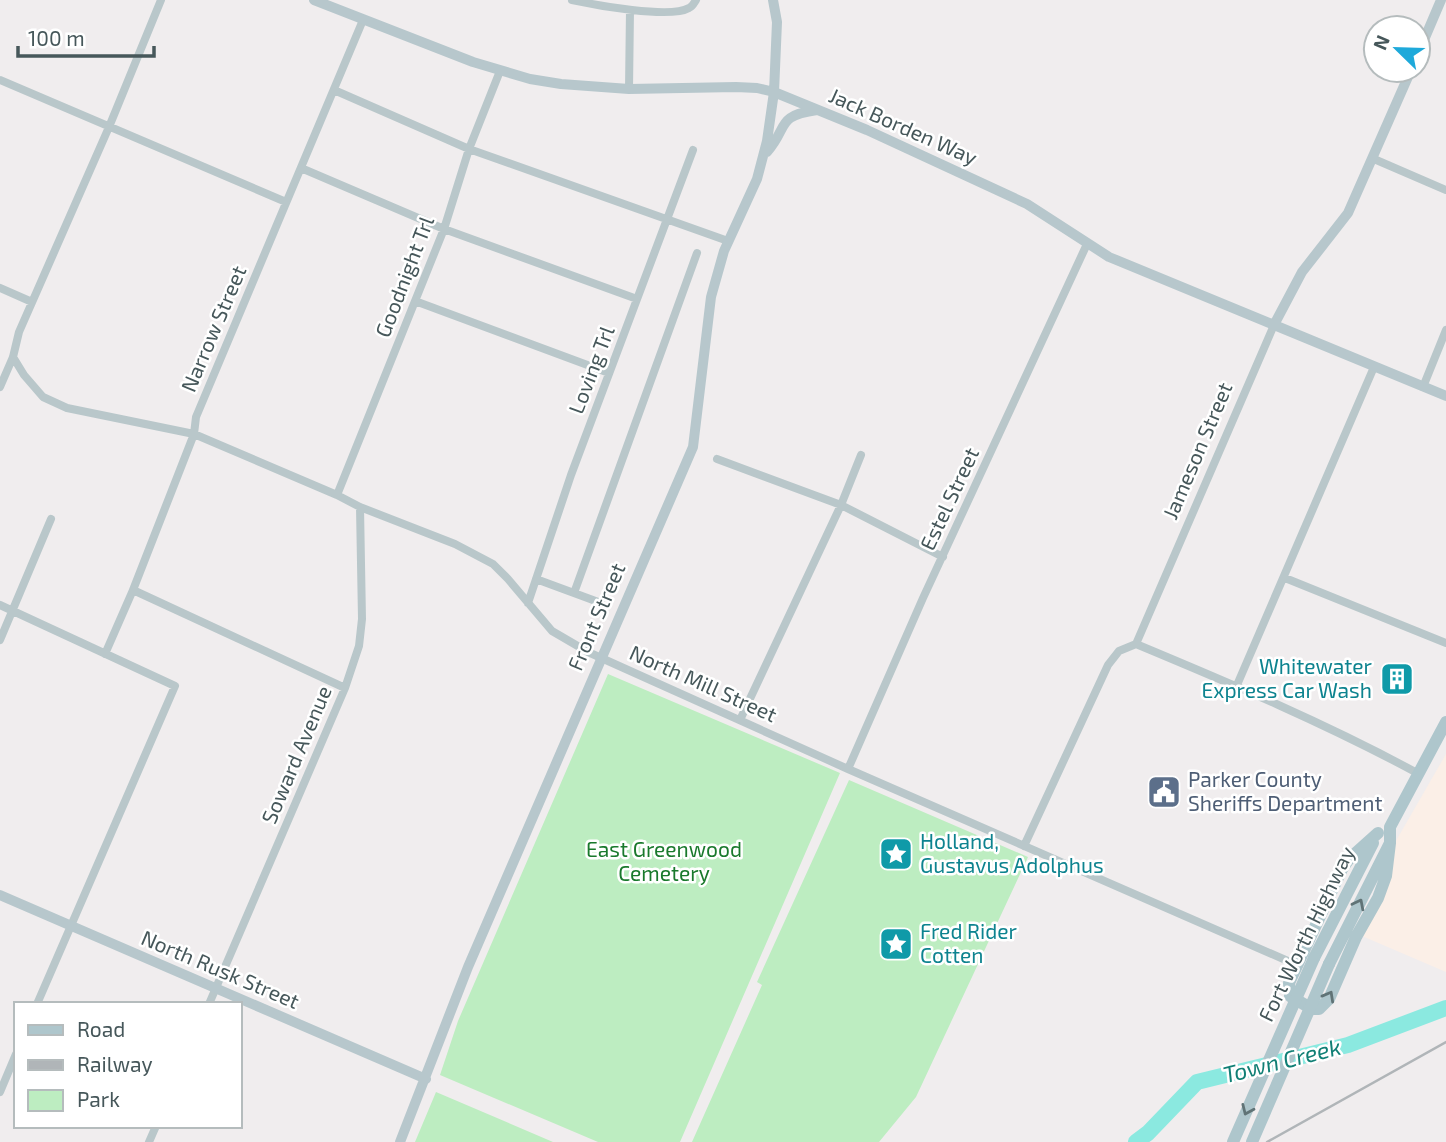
<svg xmlns="http://www.w3.org/2000/svg" width="1446" height="1142" font-family="'Exo 2',sans-serif">
<style>
.commercial{fill:#fbefe7}
.green{fill:#bdedc1}
.lines{fill:none;stroke-linecap:round;stroke-linejoin:round}
.river{stroke:#8be9e0;stroke-width:16}
.street{stroke:#b9c7ca;stroke-width:8}
.secondary{stroke:#b7c7cc;stroke-width:10}
.primary{stroke:#aec6cc;stroke-width:12}
.rail{stroke:#b0b5b8;stroke-width:2.5}
.primary-bridge{stroke:#aec6cc;stroke-width:12}
.oneway{stroke:#607376}
.labels{text-anchor:middle;stroke-width:5;stroke-linejoin:round;paint-order:stroke}
.street-label{font-size:21px;fill:#46575a;stroke:#fff}
.culture-label{font-size:21px;fill:#0d838f;stroke:#fff;text-anchor:start}
.service-label{font-size:21px;fill:#4e5e75;stroke:#fff;text-anchor:start}
.park-label{font-size:21px;fill:#19792c;stroke:#fff}
.water-label{font-size:23px;font-style:italic;fill:#107f75;stroke:#fff}
</style>
<rect width="100%" height="100%" fill="#f0edee"/>
<path class="commercial" d="M1446,754V972L1362,936L1393,846Z"/>
<path class="green" d="M608,674L840,773L680,1142H598L440,1075L458,1021Z
M849,780L1028,857L916,1097L879,1142H692L762,985L757,982Z
M436,1092L553,1142H415Z"/>
<g class="lines">
<path class="river" d="M1136,1142L1148,1133L1197,1082L1348,1045L1446,1008"/>
<path class="street" d="M572,0C595,5 670,19 689,8C693,6 694,3 696,0
M0,80L286,202
M629,89L630,10
M334,90L469,149L728,241
M1374,159L1446,190
M301,168L444,229L637,299
M0,288L32,302
M415,301L609,373
M13,357L24,375L43,397L67,408L194,434L337,495L360,507L455,544L493,564L508,579L552,631L588,652L848,769L1297,965
M0,387L13,357L19,332L109,127L161,0
M1423,387L1446,330
M717,459L841,505L943,557
M337,495L444,229L469,149L500,71
M1285,578L1446,643
M536,579L601,603
M133,590L345,688
M574,593L697,253
M528,603L571,475L693,150
M0,605L175,686L37,1004
M0,640L51,519
M1136,644C1232,684 1327,724 1419,774
M105,654L133,590L194,434L196,417L363,20
M1237,685L1374,367
M740,720L841,505L861,455
M848,769L923,598L1087,244
M1024,846L1108,665L1119,651L1136,644L1274,325
M209,1004L345,688L359,646L362,619L360,507
M0,1092L16,1054
M149,1142L156,1126"/>
<path class="secondary" d="M314,0L473,62L530,79L561,84L629,89L736,87L757,88L774,92L867,130L1027,204L1109,257L1274,325L1302,272L1348,213L1411,70
M1418,54L1441,0
M767,152C789,127 775,116 817,110
M1267,322L1446,396
M0,895L426,1079
M400,1142L468,967L693,447L711,297L724,251L757,179L767,141L774,92L777,22L773,0"/>
<path class="primary" d="M1378,833L1349,859L1342,869L1289,983L1290,996L1312,1009H1319L1329,999L1356,937L1378,898L1386,876L1390,843
M1314,958L1373,843
M1329,964L1390,843V827L1446,722"/>
<path class="rail" d="M1267,1142L1446,1042"/>
<path class="primary-bridge" d="M1233,1142L1314,958
M1252,1142L1329,964"/>
</g>
<defs><path id="oneway-chevron" d="M-2-3.5L2.5 0L-2 3.5" fill="none" stroke-width="1.6" stroke-linecap="round" stroke-linejoin="round" transform="scale(1.75)"/></defs>
<g class="oneway">
<use href="#oneway-chevron" transform="translate(1359 904) rotate(-63)"/>
<use href="#oneway-chevron" transform="translate(1329 996) rotate(-61)"/>
<use href="#oneway-chevron" transform="translate(1247 1110) rotate(114)"/>
</g>
<defs>
<symbol id="building-square" viewBox="-11 -11 22 22"><rect x="-9" y="-9" width="18" height="18" rx="4" fill="#0f9aa8" stroke="#fff"/><path d="M-4-6H4V6H1V3H-1V6H-4ZM-2.5-4.3h1.7v1.8h-1.7ZM.8-4.3h1.7v1.8H.8ZM-2.5-1h1.7V.8h-1.7ZM.8-1h1.7V.8H.8Z" fill="#fff"/></symbol>
<symbol id="civic-square" viewBox="-11 -11 22 22"><rect x="-9" y="-9" width="18" height="18" rx="4" fill="#5c6f8a" stroke="#fff"/><path d="M-.6-6.5H3V-4.5H.6V-3L4-1V1h2V6H-6V1h2V-1L-.6-3ZM-1.2 2.5V6h2.4V2.5Z" fill="#fff"/></symbol>
<symbol id="sight-square" viewBox="-11 -11 22 22"><rect x="-9" y="-9" width="18" height="18" rx="4" fill="#0f9aa8" stroke="#fff"/><path d="M0-6L1.8-2.2L6-1.7L2.9 1.2L3.7 5.4L0 3.3L-3.7 5.4L-2.9 1.2L-6-1.7L-1.8-2.2Z" fill="#fff"/></symbol>
</defs>
<g fill-rule="evenodd">
<use href="#building-square" x="1378" y="660" width="38" height="38"/>
<use href="#civic-square" x="1145" y="773" width="38" height="38"/>
<use href="#sight-square" x="877" y="835" width="38" height="38"/>
<use href="#sight-square" x="877" y="925" width="38" height="38"/>
</g>
<g class="labels">
<g class="street-label">
<text transform="translate(903 127) rotate(24)" y="7">Jack Borden Way</text>
<text transform="translate(405 277) rotate(-69)" y="7">Goodnight Trl</text>
<text transform="translate(214 329) rotate(-67)" y="7">Narrow Street</text>
<text transform="translate(592 370) rotate(-69)" y="7">Loving Trl</text>
<text transform="translate(1198 451) rotate(-67)" y="7">Jameson Street</text>
<text transform="translate(950 499) rotate(-65)" y="7">Estel Street</text>
<text transform="translate(597 617) rotate(-67)" y="7">Front Street</text>
<text transform="translate(703 684) rotate(24)" y="7">North Mill Street</text>
<text transform="translate(297 755) rotate(-67)" y="7">Soward Avenue</text>
<text transform="translate(1307 934) rotate(-64)" y="7">Fort Worth Highway</text>
<text transform="translate(220 970) rotate(23)" y="7">North Rusk Street</text>
</g>
<g class="culture-label">
<text x="1372" y="674" text-anchor="end">Whitewater<tspan x="1372" dy="24">Express Car Wash</tspan></text>
<text x="920" y="849">Holland,<tspan x="920" dy="24">Gustavus Adolphus</tspan></text>
<text x="920" y="939">Fred Rider<tspan x="920" dy="24">Cotten</tspan></text>
</g>
<g class="service-label">
<text x="1188" y="787">Parker County<tspan x="1188" dy="24">Sheriffs Department</tspan></text>
</g>
<g class="park-label">
<text x="664" y="857">East Greenwood<tspan x="664" dy="24">Cemetery</tspan></text>
</g>
<g class="water-label">
<text transform="translate(1282 1061) rotate(-14)" y="8">Town Creek</text>
</g>
</g>
<rect x="14" y="1002" width="228" height="126" fill="#ffffff" stroke="#b5bcbd" stroke-width="2"/>
<rect x="28" y="1025" width="35" height="10" fill="#aec6cc" stroke="#b5bcbd" stroke-width="2"/>
<text x="77" y="1037" font-size="21" fill="#46575a">Road</text>
<rect x="28" y="1060" width="35" height="10" fill="#b0b5b8" stroke="#b5bcbd" stroke-width="2"/>
<text x="77" y="1072" font-size="21" fill="#46575a">Railway</text>
<rect x="28" y="1090" width="35" height="21" fill="#bdedc1" stroke="#b5bcbd" stroke-width="2"/>
<text x="77" y="1107" font-size="21" fill="#46575a">Park</text>
<g transform="translate(1397 49) rotate(293)"><circle r="33" fill="#ffffff" stroke="#b5bcbd" stroke-width="2"/>
<path d="M0-5L12 26L0 18L-12 26Z" fill="#1ea9da"/>
<text y="-10" font-size="19" font-weight="bold" text-anchor="middle" fill="#46575a">N</text>
</g>
<path d="M18 46v10h136v-10" fill="none" stroke="#46575a" stroke-width="3.5"/>
<text x="28" y="46" font-size="21" fill="#46575a" stroke="#ffffff" stroke-width="5" paint-order="stroke">100 m</text>
</svg>
